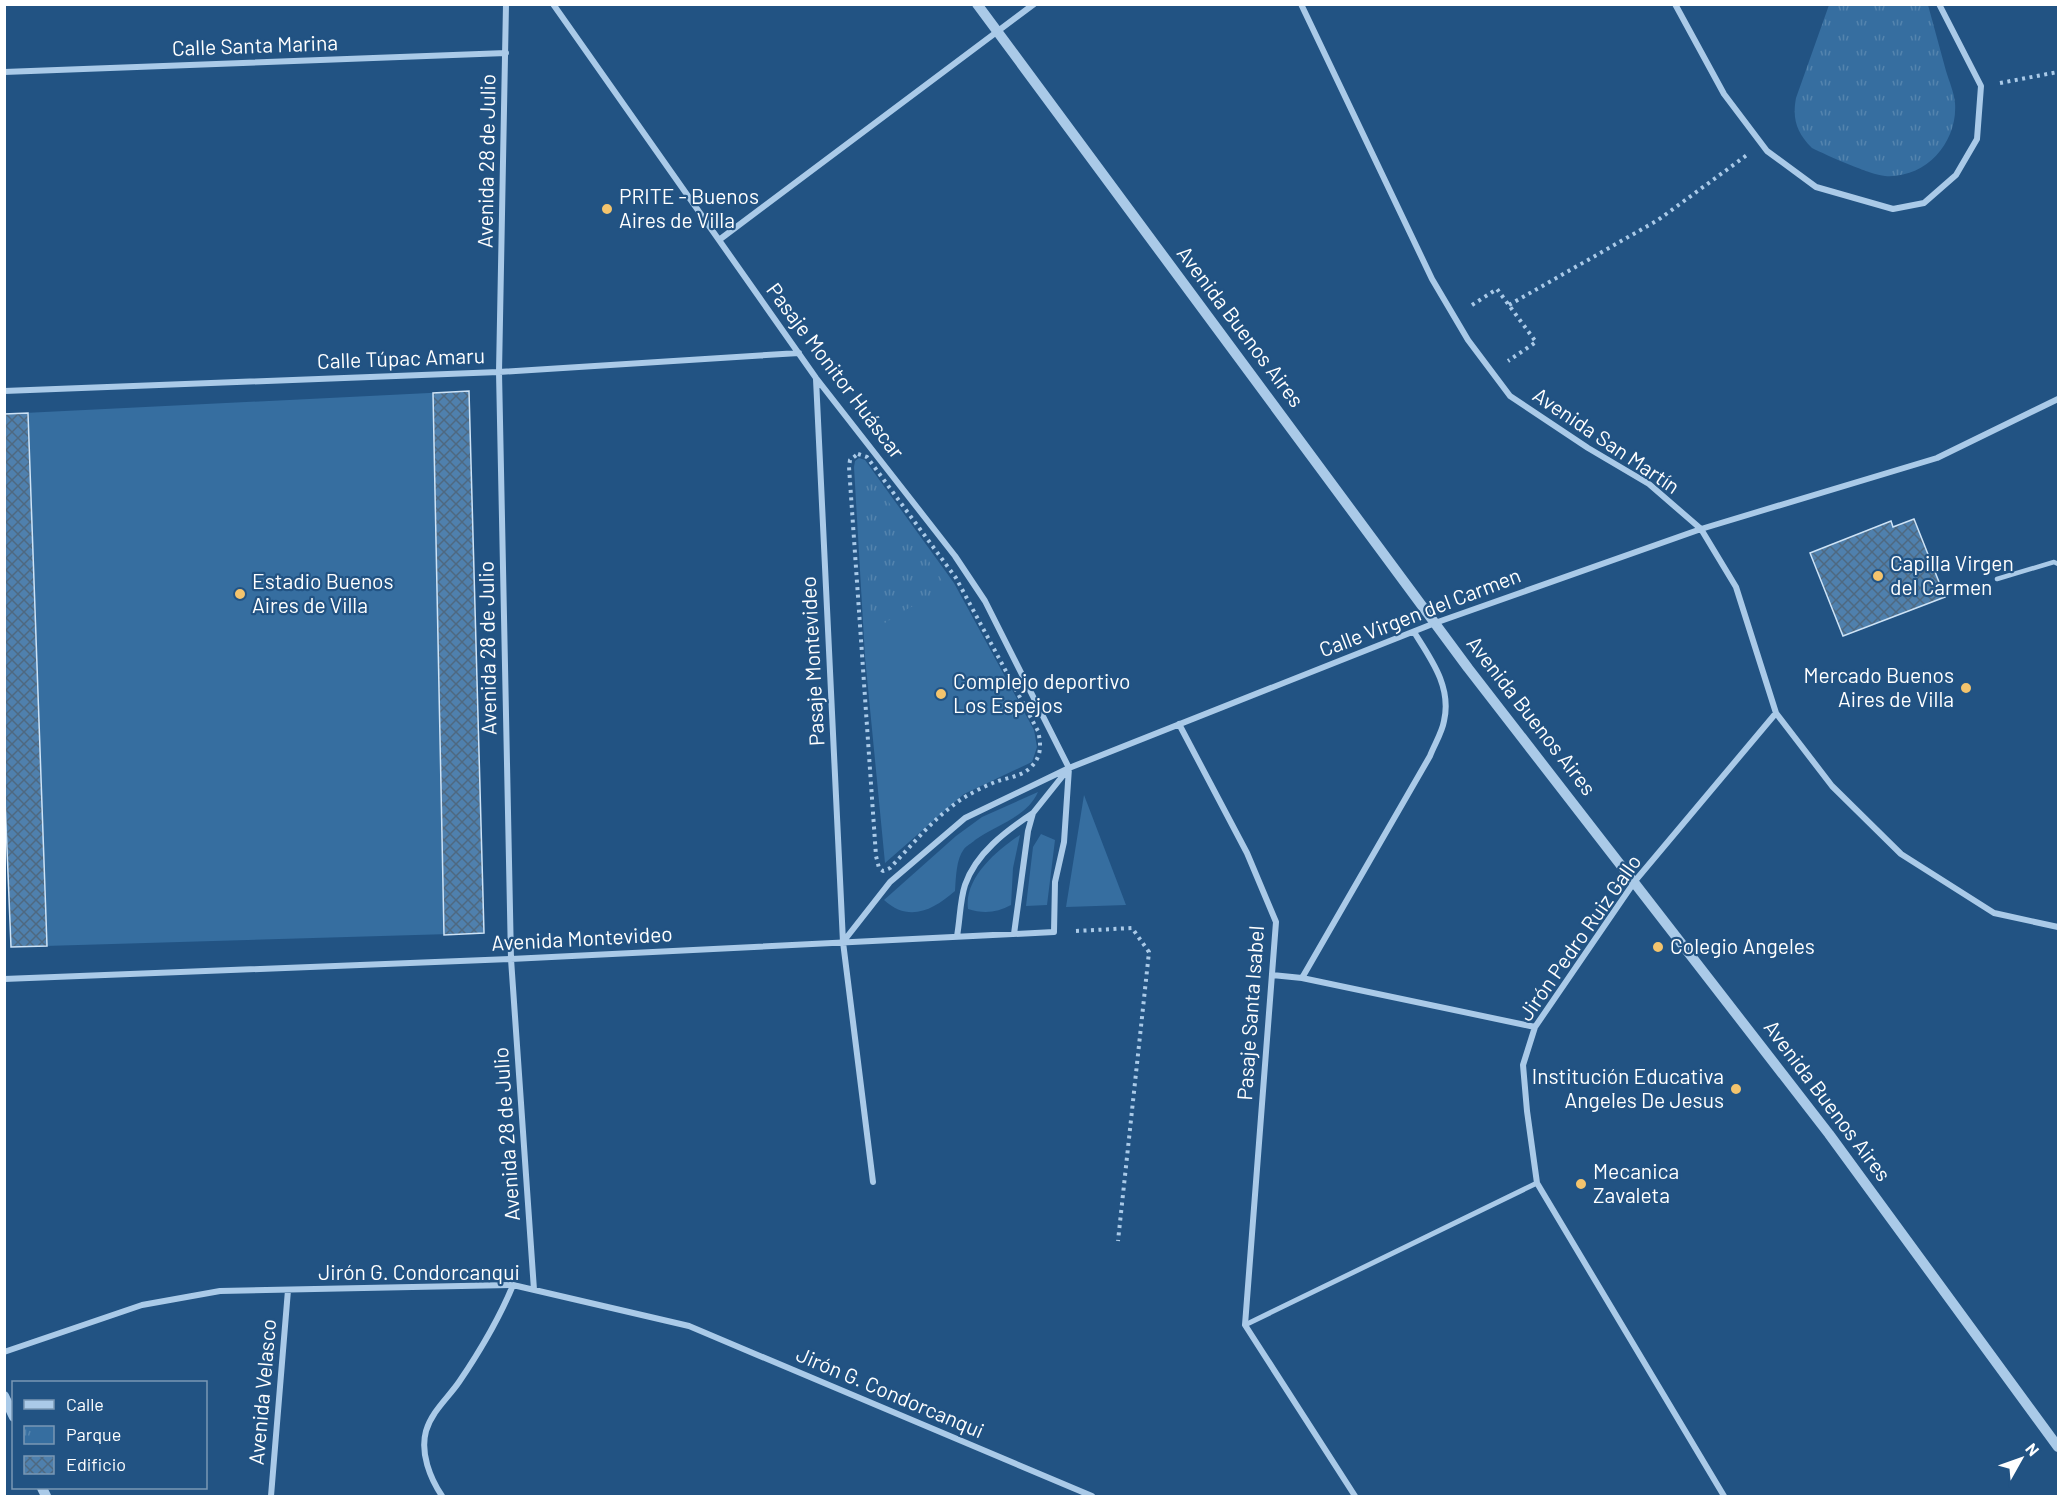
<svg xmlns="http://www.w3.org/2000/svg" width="2063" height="1501" font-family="Barlow,sans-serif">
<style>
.grass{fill:#366ea0}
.park{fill:url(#park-tufts)}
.building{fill:url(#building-cross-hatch);stroke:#cee3f6;stroke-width:1.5}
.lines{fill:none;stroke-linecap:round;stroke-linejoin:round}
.path{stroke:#aacae8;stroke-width:4;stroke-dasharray:3 4.5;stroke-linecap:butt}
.service{stroke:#aacae8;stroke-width:4.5}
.pedestrian{stroke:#aacae8;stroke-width:5}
.minor{stroke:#aacae8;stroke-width:6}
.tertiary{stroke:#aacae8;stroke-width:10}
.poi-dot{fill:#f4c46d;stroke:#225383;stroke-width:2}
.labels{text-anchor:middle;stroke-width:4.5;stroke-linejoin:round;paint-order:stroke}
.street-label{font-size:21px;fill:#fff;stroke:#225383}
.poi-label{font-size:21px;fill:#fff;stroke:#225383;text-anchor:start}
</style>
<defs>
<pattern id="park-tufts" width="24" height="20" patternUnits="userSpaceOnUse" patternTransform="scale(1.5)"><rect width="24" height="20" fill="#366ea0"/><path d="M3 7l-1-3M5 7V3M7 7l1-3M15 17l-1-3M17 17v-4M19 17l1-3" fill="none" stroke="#5484ae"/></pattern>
<pattern id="building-cross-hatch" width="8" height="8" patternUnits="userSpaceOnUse" patternTransform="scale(1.5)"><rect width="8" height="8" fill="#4f80ad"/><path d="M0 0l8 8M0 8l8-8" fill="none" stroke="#4e6981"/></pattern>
</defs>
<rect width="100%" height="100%" fill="#225383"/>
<path class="grass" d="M469,391L484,933L11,947L4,775V414Z
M859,458L865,460L954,583L1034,730L1037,747L1032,762L964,794L885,863L865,657L854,467L855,461Z
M1038,792C1027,817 996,825 975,840C972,843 966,846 964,849C956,859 956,878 955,891C933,910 909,923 884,900L956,836L982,817Z
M1084,795L1126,905L1066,907Z
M1041,834L1055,840L1047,905L1026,906L1033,847Z
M1020,835L1013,868L1011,905C997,913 983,914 968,909C964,878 997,850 1020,835Z"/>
<path class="park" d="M1829,5H1928C1934,27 1940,49 1946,71C1949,81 1954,92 1955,103C1958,142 1926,179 1885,176C1871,175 1826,155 1812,148C1797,133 1792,119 1796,98Z
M868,477L873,479L948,589L909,608L872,631L861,486L863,479Z"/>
<path class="building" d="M469,391L484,933L444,935L433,393Z
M28,413L47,946L11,947L4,775V414Z
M1914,519L1945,597L1843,636L1810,553L1891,521L1893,527Z"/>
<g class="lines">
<path class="path" d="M2000,83L2058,72
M1472,305L1497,289L1536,342L1508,361
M1509,305L1658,220L1747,155
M858,454L867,457L956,578L1038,731C1041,744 1042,755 1032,766C1023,776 1010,777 998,781C987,785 975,791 965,797C936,815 913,844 890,868L883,871L879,868L876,856L849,467L850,460Z
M1076,931L1132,928L1149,952L1118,1241"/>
<path class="service" d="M1997,579L2054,562L2058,564"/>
<path class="pedestrian" d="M1245,1325L1537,1183"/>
<path class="minor" d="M506,4L499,372L511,959L534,1290
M553,4L816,378L955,556L985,601L1069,768
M1301,4L1432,279L1468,340L1510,396L1588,448L1649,484L1701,529L1736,587L1776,713L1832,786L1901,854L1994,913L2058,927
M1675,4L1724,94L1767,151L1816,187L1893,209L1924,203L1956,175L1977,139L1981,86L1939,4
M4,72L506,53
M719,240L1034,4
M816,379L843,942L873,1182
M4,391L499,372L799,353
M1179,724L1247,853L1276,922L1245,1325L1355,1496
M1014,934L1028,831L1033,813L1069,768
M957,936C960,920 960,900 965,885C976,853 1006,831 1033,813
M843,942L890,882L965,818L1069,768L1435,623L1701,529L1937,458L2058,399
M1272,975L1302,978L1535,1027
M1302,978L1430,756C1434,745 1442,733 1444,721C1452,687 1431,659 1414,632
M4,979L511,959L1054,932L1055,882L1064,842L1069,768
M4,1352L142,1305L220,1291L513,1285L689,1326L1092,1496
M271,1496L288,1290
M442,1496C430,1478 420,1453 426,1431C432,1411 448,1398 459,1382C480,1351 499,1319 513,1285
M1724,1496L1537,1183L1527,1111L1523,1065L1535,1027L1635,881L1776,713"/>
<path class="tertiary" d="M977,4L1468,668L1829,1134L2058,1447
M4,1396L14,1417
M42,1488L46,1496"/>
</g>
<g class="poi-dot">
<circle cx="607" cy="209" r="6"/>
<circle cx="1878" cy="576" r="6"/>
<circle cx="240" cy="594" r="6"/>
<circle cx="1966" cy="688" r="6"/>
<circle cx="941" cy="694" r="6"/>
<circle cx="1658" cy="947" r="6"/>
<circle cx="1736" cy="1089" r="6"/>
<circle cx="1581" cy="1184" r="6"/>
</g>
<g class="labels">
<g class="street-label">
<text transform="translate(255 46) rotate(-2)" y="7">Calle Santa Marina</text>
<text transform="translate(487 161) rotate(-89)" y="7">Avenida 28 de Julio</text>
<text transform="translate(1240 327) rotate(53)" y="7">Avenida Buenos Aires</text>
<text transform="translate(401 359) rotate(-2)" y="7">Calle Túpac Amaru</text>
<text transform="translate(835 371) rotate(53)" y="7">Pasaje Monitor Huáscar</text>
<text transform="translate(1606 441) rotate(34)" y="7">Avenida San Martín</text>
<text transform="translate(1420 613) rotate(-21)" y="7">Calle Virgen del Carmen</text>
<text transform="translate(488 648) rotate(-91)" y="7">Avenida 28 de Julio</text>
<text transform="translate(813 661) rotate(-93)" y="7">Pasaje Montevideo</text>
<text transform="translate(1531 716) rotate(52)" y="7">Avenida Buenos Aires</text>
<text transform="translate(1580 938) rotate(-55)" y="7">Jirón Pedro Ruiz Gallo</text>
<text transform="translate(582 939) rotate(-3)" y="7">Avenida Montevideo</text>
<text transform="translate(1251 1013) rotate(-86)" y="7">Pasaje Santa Isabel</text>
<text transform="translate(1827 1101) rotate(53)" y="7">Avenida Buenos Aires</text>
<text transform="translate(507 1134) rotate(-94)" y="7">Avenida 28 de Julio</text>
<text x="419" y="1280">Jirón G. Condorcanqui</text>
<text transform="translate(263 1392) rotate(-85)" y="7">Avenida Velasco</text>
<text transform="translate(890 1393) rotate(23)" y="7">Jirón G. Condorcanqui</text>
</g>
<g class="poi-label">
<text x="619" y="204">PRITE - Buenos<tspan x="619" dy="24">Aires de Villa</tspan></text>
<text x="1890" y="571">Capilla Virgen<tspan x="1890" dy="24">del Carmen</tspan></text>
<text x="252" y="589">Estadio Buenos<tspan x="252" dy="24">Aires de Villa</tspan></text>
<text x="1954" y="683" text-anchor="end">Mercado Buenos<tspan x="1954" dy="24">Aires de Villa</tspan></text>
<text x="953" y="689">Complejo deportivo<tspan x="953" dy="24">Los Espejos</tspan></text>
<text x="1670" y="954">Colegio Angeles</text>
<text x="1724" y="1084" text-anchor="end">Institución Educativa<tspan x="1724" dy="24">Angeles De Jesus</tspan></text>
<text x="1593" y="1179">Mecanica<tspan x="1593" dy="24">Zavaleta</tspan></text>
</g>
</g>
<rect width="2063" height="1501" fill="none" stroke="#ffffff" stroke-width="12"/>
<rect x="12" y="1381" width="195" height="108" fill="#225383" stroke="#7a98b5" stroke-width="1.5"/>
<rect x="24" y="1400" width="30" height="9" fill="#aacae8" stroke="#7a98b5" stroke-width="1.5"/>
<text x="66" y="1411" font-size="18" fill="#ffffff">Calle</text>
<rect x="24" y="1426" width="30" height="18" fill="url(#park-tufts)" stroke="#7a98b5" stroke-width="1.5"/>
<text x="66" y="1441" font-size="18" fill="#ffffff">Parque</text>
<rect x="24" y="1456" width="30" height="18" fill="url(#building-cross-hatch)" stroke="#7a98b5" stroke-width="1.5"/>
<text x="66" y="1471" font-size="18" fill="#ffffff">Edificio</text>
<g transform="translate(2021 1459) rotate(50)" stroke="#225383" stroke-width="4.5" paint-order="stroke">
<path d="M0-4.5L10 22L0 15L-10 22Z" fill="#ffffff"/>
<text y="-9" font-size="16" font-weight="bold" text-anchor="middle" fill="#ffffff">N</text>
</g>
</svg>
